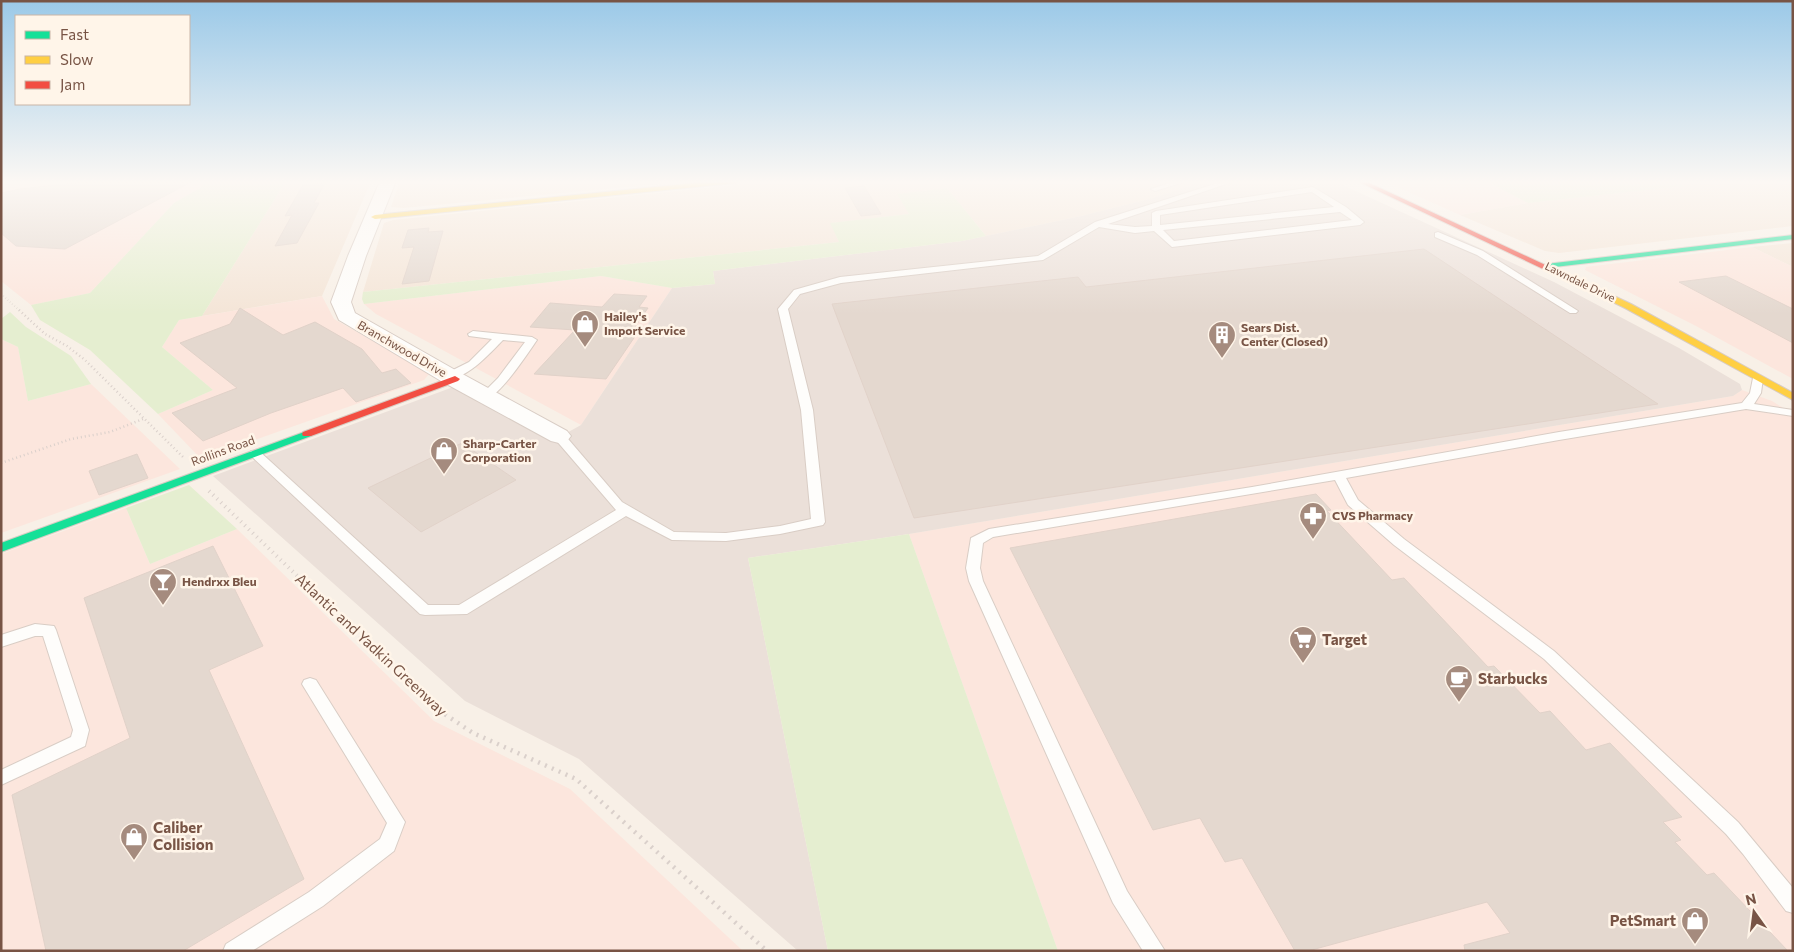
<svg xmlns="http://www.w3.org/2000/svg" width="1794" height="952" font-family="Commissioner,sans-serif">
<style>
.residential{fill:#f4e5d7}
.commercial{fill:#fce6dd}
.industrial{fill:#ebe0d9}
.green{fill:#e5eed0}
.building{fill:#e4d8cf;stroke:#e1d2c9}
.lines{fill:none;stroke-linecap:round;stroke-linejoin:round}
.lane-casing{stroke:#d9cdc5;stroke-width:2}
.street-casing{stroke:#d9cdc5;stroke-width:2}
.fast-casing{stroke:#d8ccc3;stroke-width:2}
.slow-casing{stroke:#d8ccc3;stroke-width:2}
.jam-casing{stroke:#d8ccc3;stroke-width:2}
.path-far3{stroke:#dad0cb;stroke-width:2;stroke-dasharray:0.5 2.5;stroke-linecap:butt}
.path-far2{stroke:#dad0cb;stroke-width:2.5;stroke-dasharray:1 3;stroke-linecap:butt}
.path-far1{stroke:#dad0cb;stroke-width:4;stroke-dasharray:1 4.5;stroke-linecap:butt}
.path{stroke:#dad0cb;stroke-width:4.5;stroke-dasharray:2 5.5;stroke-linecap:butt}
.lane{fill:#fefdfb;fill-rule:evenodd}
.street{fill:#fefdfb;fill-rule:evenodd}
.fast{fill:#16e098;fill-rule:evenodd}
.slow{fill:#ffcf43;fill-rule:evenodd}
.jam{fill:#f24e42;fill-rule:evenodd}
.labels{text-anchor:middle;stroke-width:5;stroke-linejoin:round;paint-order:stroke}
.far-street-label{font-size:11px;fill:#785445;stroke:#fff5e9}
.poi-label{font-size:12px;font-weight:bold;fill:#785445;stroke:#fff5e9;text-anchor:start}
.street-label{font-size:12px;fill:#785445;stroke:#fff5e9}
.near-poi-label{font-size:15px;font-weight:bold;fill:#785445;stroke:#fff5e9;text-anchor:start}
.near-street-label{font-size:15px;fill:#785445;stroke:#fff5e9}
</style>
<rect width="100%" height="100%" fill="#f8f0e7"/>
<path class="residential" d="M286,181H371L322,296L202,316Z
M400,181H690L403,208L391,207Z
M776,181H1204L1153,198L1081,216L986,236L947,188L898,194L909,214L831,223L839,242L363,292L384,223L393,220Z
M1672,181H1792L1793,226L1559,253L1545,251L1460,215L1528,203L1682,186Z
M1793,243V267L1752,247Z"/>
<path class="commercial" d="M1,181H206L201,188L174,203L90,293L31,305L1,281Z
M1384,181H1486L1528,203L1460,215Z
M1752,247L1793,267V379L1696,326L1585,270L1586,267Z
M601,276L672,288L581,425L376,314L364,304Z
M322,296L334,319L430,373L424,380L201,459L158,414L213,390L162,347L179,320Z
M1,339L18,347L28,401L91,384L180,469L1,533Z
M1742,390L1772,401L1793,414V951H1058L909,534L1733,396Z
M126,508L150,564L237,529L434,721L570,789L743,951H1V554Z"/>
<path class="industrial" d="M1204,181H1334L1554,282L1679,348L1740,384L1742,390L1733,396L909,534L748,558L828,951H798L579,759L465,701L213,476L456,386L554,440L581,425L672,288L715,284L713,271L962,241L1081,216L1153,198Z"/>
<path class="green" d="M206,181H286L202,316L179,320L162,347L213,390L158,414L90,350L40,320L31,305L90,293L174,203L200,188Z
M1486,181H1672L1684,186L1528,203Z
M947,188L986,236L962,241L713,271L715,284L672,288L601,276L364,304L362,299L363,292L839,242L830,223L909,214L897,194Z
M10,312L26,327L71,356L91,384L28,401L18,347L1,339V319Z
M189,485L237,529L150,564L126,508Z
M909,534L1058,951H828L748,558Z"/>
<path class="building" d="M92,181H193L65,249L16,246L1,233V193L20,189Z
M325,183L314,203H319L297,243L275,246L292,215L285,216L303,185Z
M864,186L881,214L861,216L845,188Z
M429,228L428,232L443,231L429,281L402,284L414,247L402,248L408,230Z
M1424,249L1658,404L914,518L832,304L1078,277L1086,287Z
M1726,276L1793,309V343L1679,282Z
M614,294L647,296L639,307L648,308L630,334L636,335L606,379L534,374L575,330L530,327L550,303L602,307Z
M240,308L283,335L315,322L362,349L382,373L396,369L411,383L356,402L343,388L271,413L203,441L172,413L237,388L180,343L230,324Z
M462,443L516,480L421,532L368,488Z
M137,454L148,478L99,495L89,471Z
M1316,494L1331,510L1327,511L1392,580L1404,578L1488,667L1494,666L1540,713L1550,711L1586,750L1610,743L1682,817L1663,822L1681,840L1675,842L1707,875L1714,873L1788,951H1465L1464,945L1510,933L1487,902L1308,951H1295L1242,858L1225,862L1200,818L1153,830L1010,548Z
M213,546L263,646L209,670L304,879L183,951H46L12,795L130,738L84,598Z"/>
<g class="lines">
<defs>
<path id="lane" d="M1175,181H1187L1155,191L1151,189Z
M1224,181H1235L1108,224L1135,227L1152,226V213L1156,211L1313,187L1346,207L1364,222L1360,225L1172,247L1154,231L1135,233L1099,227L1043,260L841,283L800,294L788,309L813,410L825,522L823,525L780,534L726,541L672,540L626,516L467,614L425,615L420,614L249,454L251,451H259L428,605H459L616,510L555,439L553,436L559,432L563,433L622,502L674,532L726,533L780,526L811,519L801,410L778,309L794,290L840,277L1038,256L1095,222ZM1312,192L1334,207L1160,225V215ZM1340,212L1352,220L1174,241L1163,230Z
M1438,232L1483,251L1578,311L1576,313H1570L1477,255L1435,237V233Z
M473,331L532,337L537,340C528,353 500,396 486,399L480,396L498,378L525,342L503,340C491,352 464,383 445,378L444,376L445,374L469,362L492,339L469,336L468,334Z
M1758,375L1763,378L1761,393L1754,404L1793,410V416L1746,409L1559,440L1346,478L1358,500L1404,539L1554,651L1738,822L1793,888V913L1786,911L1743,854L1726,834L1544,659L1394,545L1348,505L1335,480L993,537L983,543L980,568L983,581L1127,891L1165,951H1143L1113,903L969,581L966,568L971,538L989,529L1252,487L1559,432L1742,403L1750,393L1753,378Z
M35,624L54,626L56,630L89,730L85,746L1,785V770L71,737L73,730L43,636H35L1,647V635Z
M310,678L316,680L405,822L394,851L323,906L252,951H223L226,944L309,892L380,839L387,823L302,684L304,680Z"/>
<path id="street" d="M380,181H396L366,256L351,302L355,313L457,371L567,431L571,436L567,441L559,443L551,441L441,381L339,320L331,302L348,256Z"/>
<path id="fast" d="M1793,235V239L1546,268L1542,266L1546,264Z
M307,431L311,432L312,434L311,436L1,552V543Z"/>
<path id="slow" d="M715,181H738L735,183L375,219L371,217L375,215Z
M1595,287L1631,304L1793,393V400L1625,308L1592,292V288Z"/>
<path id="jam" d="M1357,181H1365L1599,290L1595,293L1592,292Z
M455,376L460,379L458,381L311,436H303L302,434L303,432Z"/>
</defs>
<use href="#lane" class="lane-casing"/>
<use href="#street" class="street-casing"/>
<use href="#fast" class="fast-casing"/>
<use href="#slow" class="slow-casing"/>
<use href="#jam" class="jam-casing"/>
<path class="path-far3" d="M1,294L20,311"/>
<path class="path-far2" d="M19,310L45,334L67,346L85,360L184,458
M1,463L71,439L110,432L143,419"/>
<path class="path-far1" d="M209,491L412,686"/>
<path class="path" d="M411,685L434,707L473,733L576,779L767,951"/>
<use href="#lane" class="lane"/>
<use href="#street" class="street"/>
<use href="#fast" class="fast"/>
<use href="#slow" class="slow"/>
<use href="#jam" class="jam"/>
</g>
<linearGradient id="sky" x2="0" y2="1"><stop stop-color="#9bc9e8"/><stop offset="0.58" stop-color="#fcf8f4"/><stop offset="1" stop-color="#fcf8f4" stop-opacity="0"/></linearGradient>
<rect width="1794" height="314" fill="url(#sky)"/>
<defs>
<symbol id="shop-pin" viewBox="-11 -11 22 30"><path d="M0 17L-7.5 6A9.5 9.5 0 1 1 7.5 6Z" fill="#a58b7e" stroke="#fff5e9"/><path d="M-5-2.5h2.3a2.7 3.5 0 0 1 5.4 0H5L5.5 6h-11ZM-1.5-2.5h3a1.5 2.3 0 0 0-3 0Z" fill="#fff"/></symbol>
<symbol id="building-pin" viewBox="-11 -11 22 30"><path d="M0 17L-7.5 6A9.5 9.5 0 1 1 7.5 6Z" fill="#a58b7e" stroke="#fff5e9"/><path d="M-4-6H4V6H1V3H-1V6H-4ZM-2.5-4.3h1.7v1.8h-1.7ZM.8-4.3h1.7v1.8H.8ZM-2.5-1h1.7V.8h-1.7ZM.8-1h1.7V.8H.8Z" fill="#fff"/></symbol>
<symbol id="pharmacy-pin" viewBox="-11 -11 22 30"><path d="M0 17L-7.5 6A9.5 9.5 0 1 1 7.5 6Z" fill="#a58b7e" stroke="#fff5e9"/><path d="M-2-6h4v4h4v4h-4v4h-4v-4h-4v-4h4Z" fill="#fff"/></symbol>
<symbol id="bar-pin" viewBox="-11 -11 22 30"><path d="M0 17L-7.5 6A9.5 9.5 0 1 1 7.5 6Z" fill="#a58b7e" stroke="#fff5e9"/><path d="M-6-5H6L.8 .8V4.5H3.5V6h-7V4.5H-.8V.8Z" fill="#fff"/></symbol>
<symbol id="supermarket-pin" viewBox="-11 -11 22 30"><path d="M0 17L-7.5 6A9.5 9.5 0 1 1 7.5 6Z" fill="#a58b7e" stroke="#fff5e9"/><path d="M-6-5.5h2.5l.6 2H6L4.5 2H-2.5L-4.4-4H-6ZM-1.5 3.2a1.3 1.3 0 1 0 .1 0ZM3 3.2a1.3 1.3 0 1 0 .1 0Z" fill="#fff"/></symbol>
<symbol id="cafe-pin" viewBox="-11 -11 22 30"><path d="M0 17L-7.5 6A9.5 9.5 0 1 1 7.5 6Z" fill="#a58b7e" stroke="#fff5e9"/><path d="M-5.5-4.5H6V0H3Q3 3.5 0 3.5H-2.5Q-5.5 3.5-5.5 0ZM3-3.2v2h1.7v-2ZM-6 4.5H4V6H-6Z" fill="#fff"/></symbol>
</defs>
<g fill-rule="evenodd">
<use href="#shop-pin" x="569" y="308" width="32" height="43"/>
<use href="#building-pin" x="1206" y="319" width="32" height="43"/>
<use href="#shop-pin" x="428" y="435" width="32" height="43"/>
<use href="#pharmacy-pin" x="1297" y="500" width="32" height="43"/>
<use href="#bar-pin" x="147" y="566" width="32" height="43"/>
<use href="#supermarket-pin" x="1287" y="624" width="32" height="43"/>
<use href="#cafe-pin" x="1443" y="663" width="32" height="43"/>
<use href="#shop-pin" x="118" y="821" width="32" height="43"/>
<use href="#shop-pin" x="1679" y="905" width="32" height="43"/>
</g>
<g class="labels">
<g class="far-street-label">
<text transform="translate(1580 282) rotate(26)" y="4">Lawndale Drive</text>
</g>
<g class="poi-label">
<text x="604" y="321">Hailey's<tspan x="604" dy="14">Import Service</tspan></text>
<text x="1241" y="332">Sears Dist.<tspan x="1241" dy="14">Center (Closed)</tspan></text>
<text x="463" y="448">Sharp-Carter<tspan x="463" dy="14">Corporation</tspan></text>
<text x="1332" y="520">CVS Pharmacy</text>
<text x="182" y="586">Hendrxx Bleu</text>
</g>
<g class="street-label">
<text transform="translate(402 349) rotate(30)" y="4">Branchwood Drive</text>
<text transform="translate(223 451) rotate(-20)" y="4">Rollins Road</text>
</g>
<g class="near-poi-label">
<text x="1322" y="645">Target</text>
<text x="1478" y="684">Starbucks</text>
<text x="153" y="833">Caliber<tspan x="153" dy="17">Collision</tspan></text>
<text x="1676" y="926" text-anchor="end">PetSmart</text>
</g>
<g class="near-street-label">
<text transform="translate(371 645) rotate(43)" y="5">Atlantic and Yadkin Greenway</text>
</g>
</g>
<rect width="1794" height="952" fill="none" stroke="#785445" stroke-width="5"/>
<rect x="15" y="15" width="175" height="90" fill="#fff5e9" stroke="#c9b5a7"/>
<rect x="25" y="31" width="25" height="8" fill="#16e098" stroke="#c9b5a7"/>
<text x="60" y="40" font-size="15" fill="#785445">Fast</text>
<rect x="25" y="56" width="25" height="8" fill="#ffcf43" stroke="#c9b5a7"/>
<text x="60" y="65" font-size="15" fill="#785445">Slow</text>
<rect x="25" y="81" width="25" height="8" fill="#f24e42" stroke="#c9b5a7"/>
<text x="60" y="90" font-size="15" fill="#785445">Jam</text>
<g transform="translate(1754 912) rotate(346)" stroke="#fff5e9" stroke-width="4" paint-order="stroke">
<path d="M0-4L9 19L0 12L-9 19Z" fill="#785445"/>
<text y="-8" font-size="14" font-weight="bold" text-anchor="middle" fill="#785445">N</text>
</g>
</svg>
